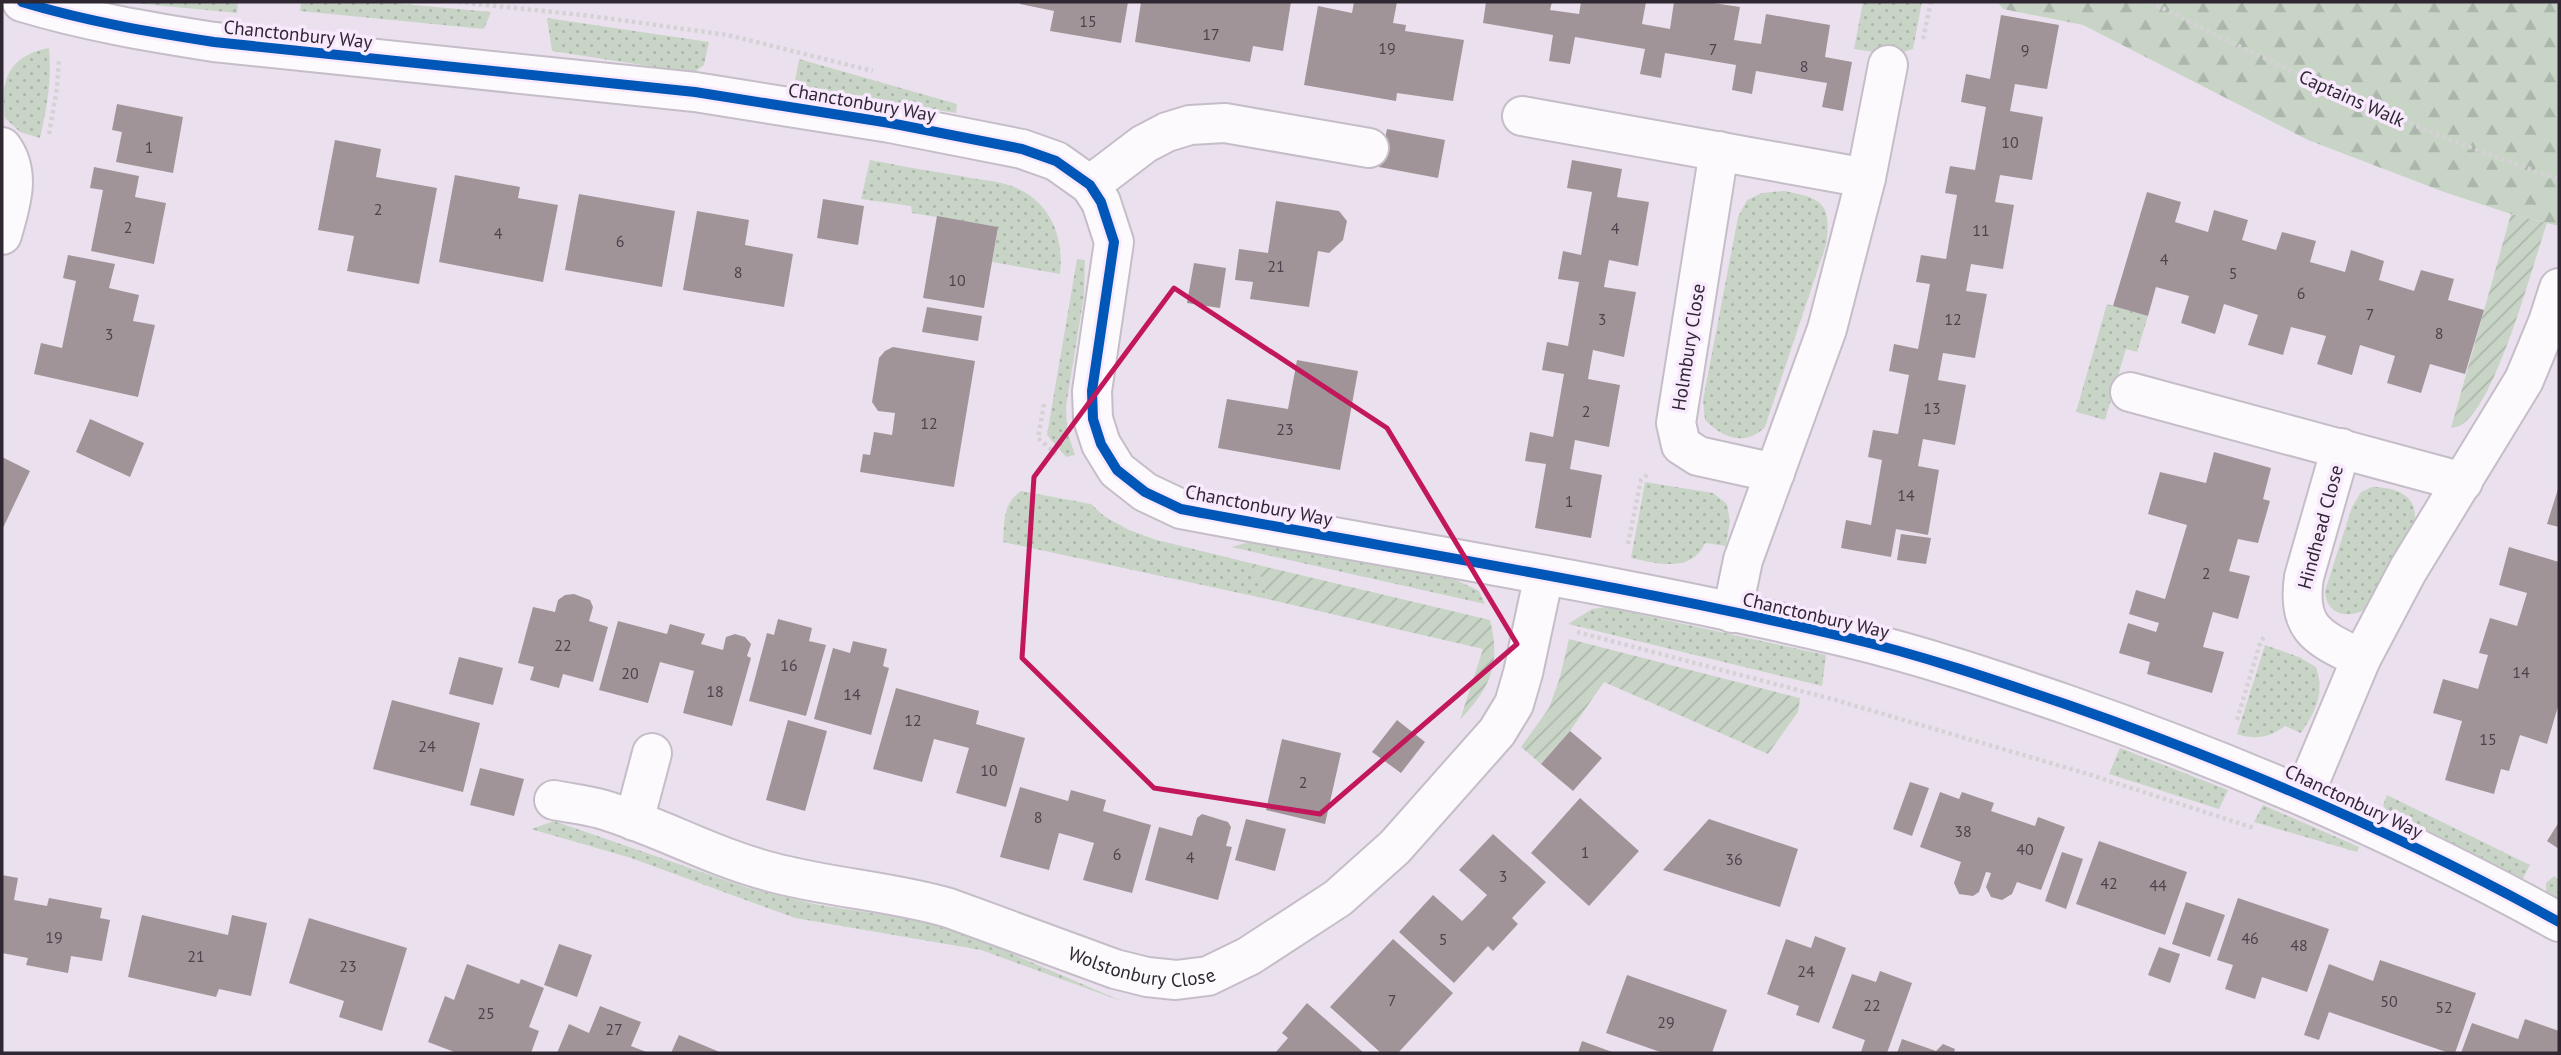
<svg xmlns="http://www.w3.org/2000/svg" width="2561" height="1055" font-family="'PT Sans',sans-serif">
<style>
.grass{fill:url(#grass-dots)}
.forest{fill:url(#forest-firs)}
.garden{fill:url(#garden-furrows)}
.building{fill:#a19499}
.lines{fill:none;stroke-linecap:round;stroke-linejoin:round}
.minor-casing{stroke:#c5bdc8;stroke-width:42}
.path{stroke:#d5d2d5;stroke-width:4.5;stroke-dasharray:3.5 3.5;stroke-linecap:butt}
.minor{stroke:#fcfafc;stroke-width:38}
.cycleway-casing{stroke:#f9e9fe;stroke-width:15}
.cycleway{stroke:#0057b8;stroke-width:10}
.marked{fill:none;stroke:#c2185b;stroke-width:5;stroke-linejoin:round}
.labels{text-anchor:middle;stroke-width:7;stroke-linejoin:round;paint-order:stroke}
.number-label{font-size:16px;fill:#4c434c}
.street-label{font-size:19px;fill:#2f2832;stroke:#f9e9fe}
</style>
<defs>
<pattern id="grass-dots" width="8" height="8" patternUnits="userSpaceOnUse" patternTransform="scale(1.75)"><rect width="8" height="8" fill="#c8d5c6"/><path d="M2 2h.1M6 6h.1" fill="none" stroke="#acb7ab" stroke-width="1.8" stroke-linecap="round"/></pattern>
<pattern id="forest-firs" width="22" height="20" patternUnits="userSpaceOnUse" patternTransform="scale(1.75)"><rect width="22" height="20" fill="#c8d5c6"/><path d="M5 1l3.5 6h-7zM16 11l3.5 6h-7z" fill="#acb7ab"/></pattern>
<pattern id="garden-furrows" width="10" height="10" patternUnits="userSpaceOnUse" patternTransform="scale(1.75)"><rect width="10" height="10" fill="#c8d5c6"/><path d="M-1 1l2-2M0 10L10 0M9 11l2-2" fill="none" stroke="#acb7ab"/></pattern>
</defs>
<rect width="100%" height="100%" fill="#ebe1ee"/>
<path class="grass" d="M123,2H238L237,13Z
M301,2H382L491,12L484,29L300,11Z
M1863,2H1922L1913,49L1894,55L1854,49Z
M547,18L709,42L704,65L693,73L552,51Z
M49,48C52,80 47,107 40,138L20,132L5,118C0,78 9,56 49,48Z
M799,59L957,104L956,113L794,87Z
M870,160C900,166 930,171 961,176C977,180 998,180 1014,187C1051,202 1064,237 1060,274L992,262L998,227L912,213L911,206L861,199Z
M1784,191C1823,198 1832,204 1826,245L1765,427C1745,447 1723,438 1705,420L1703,400L1738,217L1747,200L1762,193Z
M1077,259L1085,260L1084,296L1066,406L1067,431L1075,455L1066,457L1047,435Z
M2107,304L2148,316L2137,352L2126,349L2105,420L2076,412Z
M1645,482L1713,493L1727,504L1730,521L1726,546L1705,543C1692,573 1658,564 1631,558Z
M2372,487C2397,487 2420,496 2414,525L2365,610C2346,619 2326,614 2325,591L2352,507L2361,492Z
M1021,491L1091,504L1104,516L1129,530L1157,540L1246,562L1263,579L1267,599L1003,542C1005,520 1002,505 1021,491Z
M1250,542L1456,580L1479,591L1485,604L1231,547Z
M1606,607L1826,655L1822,686L1568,624L1592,609Z
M2265,645L2299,657L2316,667C2325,694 2316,710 2301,733L2285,726C2269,738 2256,740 2237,734Z
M2120,748L2228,790L2219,809L2109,774Z
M2387,795L2530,865L2522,880L2389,814L2383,805Z
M2263,805L2359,847L2357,852L2254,822Z
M554,821L748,888L819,905L943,924L1124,1002L981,950L795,918L631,858L531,829Z
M2554,876L2559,880V901L2546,894V883Z"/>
<path class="forest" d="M1998,2H2559V226L2511,214L2444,192L2308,140L2083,25L2003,9Z"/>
<path class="garden" d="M2511,214L2547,223C2533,264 2496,405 2461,425C2458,427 2454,427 2451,428Z
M1246,562L1490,620C1501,664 1491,687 1460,720L1483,649L1267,599L1263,579Z
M1569,639L1800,698L1798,712L1768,754L1604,682L1570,731L1541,764L1521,747L1549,708L1560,677Z"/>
<path class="building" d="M1020,2H1128L1121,43L1050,31L1054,11L1020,4Z
M1141,2H1291L1283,51L1253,46L1250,62L1135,42Z
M1354,2H1397L1393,23L1406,25L1405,31L1464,40L1453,101L1397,93L1396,101L1304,85L1318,6L1352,13Z
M1486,2H1552L1550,10L1579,14L1581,2H1646L1642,24L1670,29L1674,2H1707L1740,7L1734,40L1761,44L1766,14L1830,25L1825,57L1852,62L1843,111L1822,107L1827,83L1756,71L1752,94L1732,90L1736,65L1665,53L1661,78L1640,74L1645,49L1575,37L1570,64L1549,61L1553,35L1483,23Z
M2001,15L2059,25L2047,89L2015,84L2010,111L2043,117L2032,180L2000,175L1995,202L2014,205L2003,269L1971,264L1966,291L1987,294L1975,358L1943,353L1938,380L1966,385L1955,445L1923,439L1918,466L1939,470L1928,535L1896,529L1891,557L1841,548L1846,520L1871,525L1882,460L1868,457L1873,430L1898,434L1909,375L1889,371L1894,344L1918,349L1930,284L1916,282L1921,255L1946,259L1957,195L1945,193L1950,166L1975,170L1986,107L1961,102L1966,74L1990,79Z
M117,104L183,117L173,173L116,162L122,132L112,130Z
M1387,129L1445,140L1438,178L1379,167Z
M335,140L381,149L376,177L437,188L419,284L347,271L354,236L318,230Z
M1572,160L1622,169L1617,197L1649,202L1638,266L1609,260L1604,287L1636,292L1624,357L1593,350L1588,379L1620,385L1609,447L1575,440L1570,469L1602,475L1591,538L1535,528L1546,464L1525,461L1530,432L1553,437L1564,374L1542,370L1547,342L1568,346L1579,282L1558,279L1563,251L1581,255L1592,192L1567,188Z
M94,167L139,176L135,197L166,203L154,264L91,251L103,190L90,188Z
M455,175L520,187L518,198L558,205L543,282L439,262Z
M2147,192L2181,202L2175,222L2208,232L2214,210L2248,220L2242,240L2276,250L2282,232L2316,241L2310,262L2345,272L2351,250L2384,261L2379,280L2414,291L2421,270L2454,279L2448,300L2484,310L2465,374L2430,364L2421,393L2387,383L2395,356L2360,345L2352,375L2317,364L2326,336L2291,327L2283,355L2248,345L2258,315L2224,304L2215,334L2181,323L2189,296L2156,287L2148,316L2113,306Z
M579,194L675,211L662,287L565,270Z
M823,199L864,206L858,245L817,238Z
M1276,201L1339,211L1347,221L1343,240L1329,253L1318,251L1309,307L1250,299L1253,282L1235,280L1239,249L1268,253Z
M697,211L749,220L745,245L793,254L784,307L683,290Z
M937,216L998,227L984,308L923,298Z
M68,255L115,264L109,288L139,295L133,321L155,325L138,397L34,374L41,343L62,348L76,281L63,278Z
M1194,263L1226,268L1220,308L1187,303Z
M927,307L982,316L978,341L922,332Z
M893,347L975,361L954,487L860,472L863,454L870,455L874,432L892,435L895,413L878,411L872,402L879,358L885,351Z
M1297,360L1358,371L1340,470L1218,448L1227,399L1288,409Z
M90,419L144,443L130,477L76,452Z
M2214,452L2271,468L2263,499L2270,501L2258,543L2238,539L2229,571L2250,576L2238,619L2213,612L2203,647L2224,652L2212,693L2147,674L2150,662L2119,653L2128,623L2156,632L2159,623L2129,614L2136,590L2165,599L2187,525L2148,514L2160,472L2206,483Z
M2,457L30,471L2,530Z
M2559,486V527L2547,524Z
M1901,534L1931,538L1926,564L1897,560Z
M2509,547L2559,562V703L2547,744L2520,735L2509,771L2501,769L2494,794L2445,780L2462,721L2433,713L2443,679L2478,689L2488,655L2479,653L2490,618L2517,626L2527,593L2499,585Z
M574,594L590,600L593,607L589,621L608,627L593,682L563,674L559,688L530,680L534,667L518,663L533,607L555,612L558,600L565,595Z
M778,619L812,628L809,641L826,645L806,716L749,701L767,633L774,635Z
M618,621L667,634L670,624L705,634L701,644L723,650L726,637L735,634L745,637L751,644L747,656L751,658L732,726L683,713L694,671L660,662L648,703L599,690Z
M853,641L887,649L883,666L889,668L871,735L814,719L833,648L850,653Z
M459,657L503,668L493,705L449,694Z
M896,688L979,711L976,724L1025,738L1006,807L956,793L969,748L934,739L922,782L873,769Z
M392,700L480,723L463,792L373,769Z
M788,720L827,731L805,811L766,800Z
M1397,720L1425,742L1401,773L1372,752Z
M1570,731L1602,758L1573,791L1541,764Z
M1282,739L1341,753L1325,824L1266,810Z
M480,768L524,779L514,816L470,805Z
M1910,782L1929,788L1912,836L1893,829Z
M1020,787L1068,801L1071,790L1106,800L1103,811L1151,825L1132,893L1083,880L1094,843L1077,838L1059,833L1049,870L1000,857Z
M1940,792L1959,799L1962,792L1994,803L1991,811L2035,826L2038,817L2065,827L2041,890L2017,882L2012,894L2002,900L1991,897L1986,887L1991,873L1986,872L1979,892L1973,896L1959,894L1954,883L1961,862L1920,847Z
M1580,798L1639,851L1589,906L1531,853Z
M1202,814L1228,822L1231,827L1226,846L1232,847L1218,900L1145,880L1159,827L1192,836L1197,818Z
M1246,819L1286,829L1275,871L1235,860Z
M1709,819L1798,849L1780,907L1663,870Z
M2559,822V849L2547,841Z
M1493,834L1546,882L1512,918L1518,924L1493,951L1488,946L1454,983L1399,932L1433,895L1462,921L1474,909L1487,895L1459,870Z
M2099,841L2187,872L2165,935L2076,904Z
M2062,852L2083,859L2066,909L2045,901Z
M2,875L18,878L14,900L47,906L49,898L102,908L100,918L110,920L102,961L71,956L68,973L26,965L28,958L2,953Z
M2238,898L2329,929L2307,992L2262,977L2255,999L2225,989L2233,965L2217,960Z
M2186,902L2225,915L2210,957L2172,944Z
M142,915L228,935L232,915L267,923L251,996L219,989L216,997L128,977Z
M309,918L407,948L382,1031L339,1017L344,1001L289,983Z
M1815,936L1846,948L1819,1023L1796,1015L1799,1006L1767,994L1786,939L1811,948Z
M1393,939L1453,993L1398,1053H1381L1330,1007Z
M559,944L592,955L577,997L544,985Z
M2159,947L2180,954L2170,983L2148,975Z
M2380,960L2476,993L2455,1053H2449L2329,1012L2319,1040L2304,1035L2329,964L2373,981Z
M467,964L519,984L521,979L544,988L529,1027L539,1031L531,1053H457L428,1042L445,996L454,1000Z
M1880,971L1912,983L1887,1053H1864L1861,1052L1865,1040L1832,1028L1852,974L1876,982Z
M1627,975L1727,1010L1712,1053H1663L1606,1033Z
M1307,1003L1364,1053H1275L1288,1038L1282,1033Z
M600,1006L641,1022L631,1046L649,1053H557L569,1024L589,1033Z
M2525,1019L2559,1031V1053H2461L2472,1023L2518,1039Z
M679,1035L722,1053H671Z
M1902,1039L1936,1051L1943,1044L1955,1049L1954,1053H1897Z
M1582,1041L1615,1053H1578Z"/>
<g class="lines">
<defs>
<g id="minor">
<path d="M22,2C85,21 149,32 214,42L695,92L890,123L1022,149L1056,161L1090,185L1101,202L1114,242L1092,391L1093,419L1101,444L1117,470L1145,492L1181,509C1403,551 1626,585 1845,637C1921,655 1995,680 2068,705C2237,764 2402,835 2559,922"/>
<path d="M1522,116L1866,178L1827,329L1743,560L1732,613"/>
<path d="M2,147C22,174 10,206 2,235"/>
<path d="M1719,151L1676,423L1681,445L1698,456L1775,473"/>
<path d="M1866,178L1888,65"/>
<path d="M1090,185L1144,144L1167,132L1190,125L1225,123L1369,148"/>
<path d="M2130,392L2463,482"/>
<path d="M2341,448L2304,577C2296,631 2320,638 2361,659"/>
<path d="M2304,795L2361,659L2408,570L2524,380L2548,322L2559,288"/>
<path id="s1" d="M554,800C569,803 586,805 601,809C659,826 712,857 771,872C830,888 891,891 949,908L1115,969L1147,977L1176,980L1208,976L1249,956L1338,898L1395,847L1497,732L1514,704L1523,673L1544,575"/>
<path d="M634,821L652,753"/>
</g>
</defs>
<use href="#minor" class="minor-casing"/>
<path class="path" d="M458,2L591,16L728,35L873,71
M2150,2C2283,69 2417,132 2559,179
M1923,39L1931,2
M49,134L57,88L59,59
M1044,404L1038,438L1056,454
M1628,544L1641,480L1649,473
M1577,632L1832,699L2088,774L2254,828
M2237,720L2261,640L2265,637"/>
<use href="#minor" class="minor"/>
<defs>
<path id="cycleway" d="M22,2C85,21 149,32 214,42L695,92L890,123L1022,149L1056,161L1090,185L1101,202L1114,242L1092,391L1093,419L1101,444L1117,470L1145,492L1181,509C1403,551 1626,585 1845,637C1921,655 1995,680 2068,705C2237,764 2402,835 2559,922"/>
</defs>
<use href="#cycleway" class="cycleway-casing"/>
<use href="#cycleway" class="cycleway"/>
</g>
<path class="marked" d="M1174,288L1387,428L1517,644L1320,814L1154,788L1022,658L1034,477Z"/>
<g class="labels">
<g class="number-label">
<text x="1088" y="27">15</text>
<text x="1211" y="40">17</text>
<text x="1387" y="54">19</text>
<text x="1713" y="55">7</text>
<text x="2025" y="56">9</text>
<text x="1804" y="72">8</text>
<text x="2010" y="148">10</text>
<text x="149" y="153">1</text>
<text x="378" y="215">2</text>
<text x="128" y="233">2</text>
<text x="1615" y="234">4</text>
<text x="1981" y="236">11</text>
<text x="498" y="239">4</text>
<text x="620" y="247">6</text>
<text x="2164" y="265">4</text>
<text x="1276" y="272">21</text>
<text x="738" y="278">8</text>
<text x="2233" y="279">5</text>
<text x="957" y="286">10</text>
<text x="2301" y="299">6</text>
<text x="2370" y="320">7</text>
<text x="1602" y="325">3</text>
<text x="1953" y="325">12</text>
<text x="2439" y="339">8</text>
<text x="109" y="340">3</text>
<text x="1932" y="414">13</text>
<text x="1586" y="417">2</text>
<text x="929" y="429">12</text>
<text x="1285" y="435">23</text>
<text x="1906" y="501">14</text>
<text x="1569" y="507">1</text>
<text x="2206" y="579">2</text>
<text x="563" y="651">22</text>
<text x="789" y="671">16</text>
<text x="2521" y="678">14</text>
<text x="630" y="679">20</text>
<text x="715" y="697">18</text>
<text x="852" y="700">14</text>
<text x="913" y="726">12</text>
<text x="2488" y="745">15</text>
<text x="427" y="752">24</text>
<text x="989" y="776">10</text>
<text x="1303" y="788">2</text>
<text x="1038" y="823">8</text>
<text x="1963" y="837">38</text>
<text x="2025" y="855">40</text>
<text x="1585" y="858">1</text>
<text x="1117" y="860">6</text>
<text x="1190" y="863">4</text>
<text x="1734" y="865">36</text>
<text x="1503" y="882">3</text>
<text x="2109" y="889">42</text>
<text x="2158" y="891">44</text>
<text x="54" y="943">19</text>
<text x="2250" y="944">46</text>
<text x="1443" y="945">5</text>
<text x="2299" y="951">48</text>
<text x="196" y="962">21</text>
<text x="348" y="972">23</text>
<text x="1806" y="977">24</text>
<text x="1392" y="1006">7</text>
<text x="2389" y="1007">50</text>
<text x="1872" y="1011">22</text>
<text x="2444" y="1013">52</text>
<text x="486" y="1019">25</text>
<text x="1666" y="1028">29</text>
<text x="614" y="1035">27</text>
</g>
<g class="street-label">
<text transform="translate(298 34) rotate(6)" y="7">Chanctonbury Way</text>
<text transform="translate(2352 98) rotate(24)" y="7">Captains Walk</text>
<text transform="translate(862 102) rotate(10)" y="7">Chanctonbury Way</text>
<text transform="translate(1688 347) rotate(-81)" y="7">Holmbury Close</text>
<text transform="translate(1259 505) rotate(11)" y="7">Chanctonbury Way</text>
<text transform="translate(2320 527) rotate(-75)" y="7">Hindhead Close</text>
<text transform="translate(1816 615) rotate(13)" y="7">Chanctonbury Way</text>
<text transform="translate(2354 801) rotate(25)" y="7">Chanctonbury Way</text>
<text dy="7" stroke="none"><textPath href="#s1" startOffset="614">Wolstonbury Close</textPath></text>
</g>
</g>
<rect width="2561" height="1055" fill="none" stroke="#2f2832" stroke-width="7"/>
</svg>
